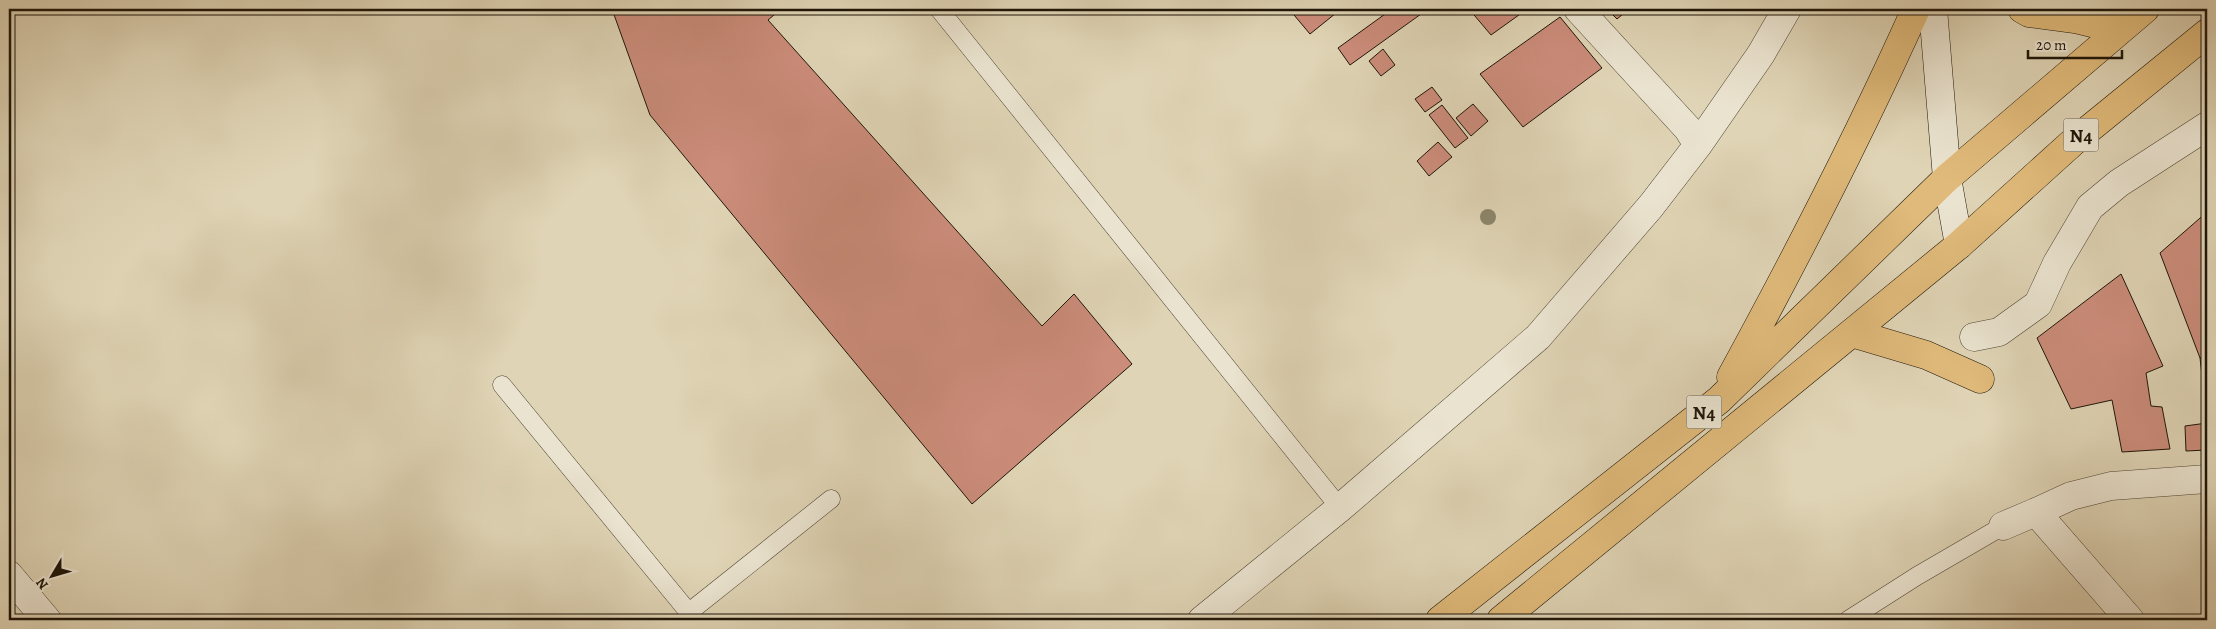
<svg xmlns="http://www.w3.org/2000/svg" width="2216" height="629" font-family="Alegreya,serif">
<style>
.building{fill:#cb8c7a;stroke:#1d1509}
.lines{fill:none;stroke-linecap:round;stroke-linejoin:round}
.service-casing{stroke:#4e4534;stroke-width:19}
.minor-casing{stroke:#4e4534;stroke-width:29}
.secondary-casing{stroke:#1d1509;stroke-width:29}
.trunk-casing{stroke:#1d1509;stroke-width:29}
.service{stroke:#eae3cf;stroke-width:18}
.minor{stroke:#eae3cf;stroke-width:28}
.secondary{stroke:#eae3cf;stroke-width:28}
.trunk{stroke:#e0ba7a;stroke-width:28}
.tree{fill:#8c866c}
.labels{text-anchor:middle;stroke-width:4;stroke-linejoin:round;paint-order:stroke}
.shield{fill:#eae3cf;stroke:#5a5344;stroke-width:1}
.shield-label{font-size:19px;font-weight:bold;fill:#1d1509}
</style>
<rect width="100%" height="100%" fill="#dfd4b5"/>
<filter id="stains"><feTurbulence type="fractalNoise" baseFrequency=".004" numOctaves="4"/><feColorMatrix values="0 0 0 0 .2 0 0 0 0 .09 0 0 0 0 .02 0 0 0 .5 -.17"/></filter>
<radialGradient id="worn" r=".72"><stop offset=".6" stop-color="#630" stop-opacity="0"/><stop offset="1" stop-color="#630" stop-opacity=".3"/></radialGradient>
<path class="building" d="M612,9H781L768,20L1042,326L1074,294L1132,364L972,504L650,115Z
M1289,9H1341L1310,34Z
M1392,9H1428L1350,65L1338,48Z
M1469,9H1521L1523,12L1491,35Z
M1607,9H1629L1617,19Z
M1560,17L1602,68L1523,127L1480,74Z
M1383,49L1395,65L1381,76L1369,61Z
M1432,87L1442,100L1425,112L1415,99Z
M1473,104L1488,121L1471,136L1456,118Z
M1442,105L1468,138L1455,148L1429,115Z
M1438,142L1452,157L1429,176L1417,161Z
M2207,212V357L2200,358L2160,253Z
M2121,274L2163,366L2146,373L2151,406L2162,407L2170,449L2122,452L2112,400L2071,409L2037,338Z
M2207,357V383L2203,384L2200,358Z
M2207,423V450L2186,451L2185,426Z"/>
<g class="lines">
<defs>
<path id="service" d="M939,9L1340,508
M502,385L695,620
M688,613L831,499
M1848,620L1917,576L2003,526"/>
<path id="minor" d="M1578,9L1688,129L1698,145L1761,54L1787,9
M1974,337L1999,332L2038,304L2057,263L2090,207L2119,183L2207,126
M2036,512L2071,496L2111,486L2207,479
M2003,526L2036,512L2130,620
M9,575L47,620
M1202,620L1340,508L1538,337L1651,206L1698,145"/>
<path id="secondary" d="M1933,9L1947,178L1959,245"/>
<path id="trunk" d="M2022,9L2029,13L2075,19L2120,30
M1852,333L1926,355L1980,379
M1731,377C1797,256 1860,134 1916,9
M1440,620L1719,400L1947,178L2145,9
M1501,620L1959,245L2073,142L2207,33"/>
</defs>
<use href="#service" class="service-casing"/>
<use href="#minor" class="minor-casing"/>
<use href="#secondary" class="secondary-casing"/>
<use href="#trunk" class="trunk-casing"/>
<use href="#service" class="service"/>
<use href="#minor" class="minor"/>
<use href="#secondary" class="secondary"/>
<use href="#trunk" class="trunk"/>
</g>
<circle class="tree" cx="1488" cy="217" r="8"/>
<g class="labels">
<g class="shield">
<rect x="2063.5" y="118.5" width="35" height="33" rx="4"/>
<rect x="1686.5" y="395.5" width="35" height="33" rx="4"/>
</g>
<g class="shield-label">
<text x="2081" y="142">N4</text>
<text x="1704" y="419">N4</text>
</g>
</g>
<rect width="2216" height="629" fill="none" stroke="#dfd4b5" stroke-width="30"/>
<rect x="10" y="10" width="2196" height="609" fill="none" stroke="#1d1509" stroke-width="2.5"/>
<rect x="15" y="15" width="2186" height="599" fill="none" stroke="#1d1509"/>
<g transform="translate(52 576) rotate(232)" stroke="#eae3cf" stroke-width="4" paint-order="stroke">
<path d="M0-4L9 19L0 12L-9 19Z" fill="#1d1509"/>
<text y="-8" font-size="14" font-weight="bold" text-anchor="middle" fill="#1d1509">N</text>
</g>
<path d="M2028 50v8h94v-8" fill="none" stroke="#1d1509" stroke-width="2.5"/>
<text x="2036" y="50" font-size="15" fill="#1d1509" stroke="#eae3cf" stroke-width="4" paint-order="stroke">20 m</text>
<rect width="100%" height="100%" filter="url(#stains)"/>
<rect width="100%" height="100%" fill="url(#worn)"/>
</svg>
